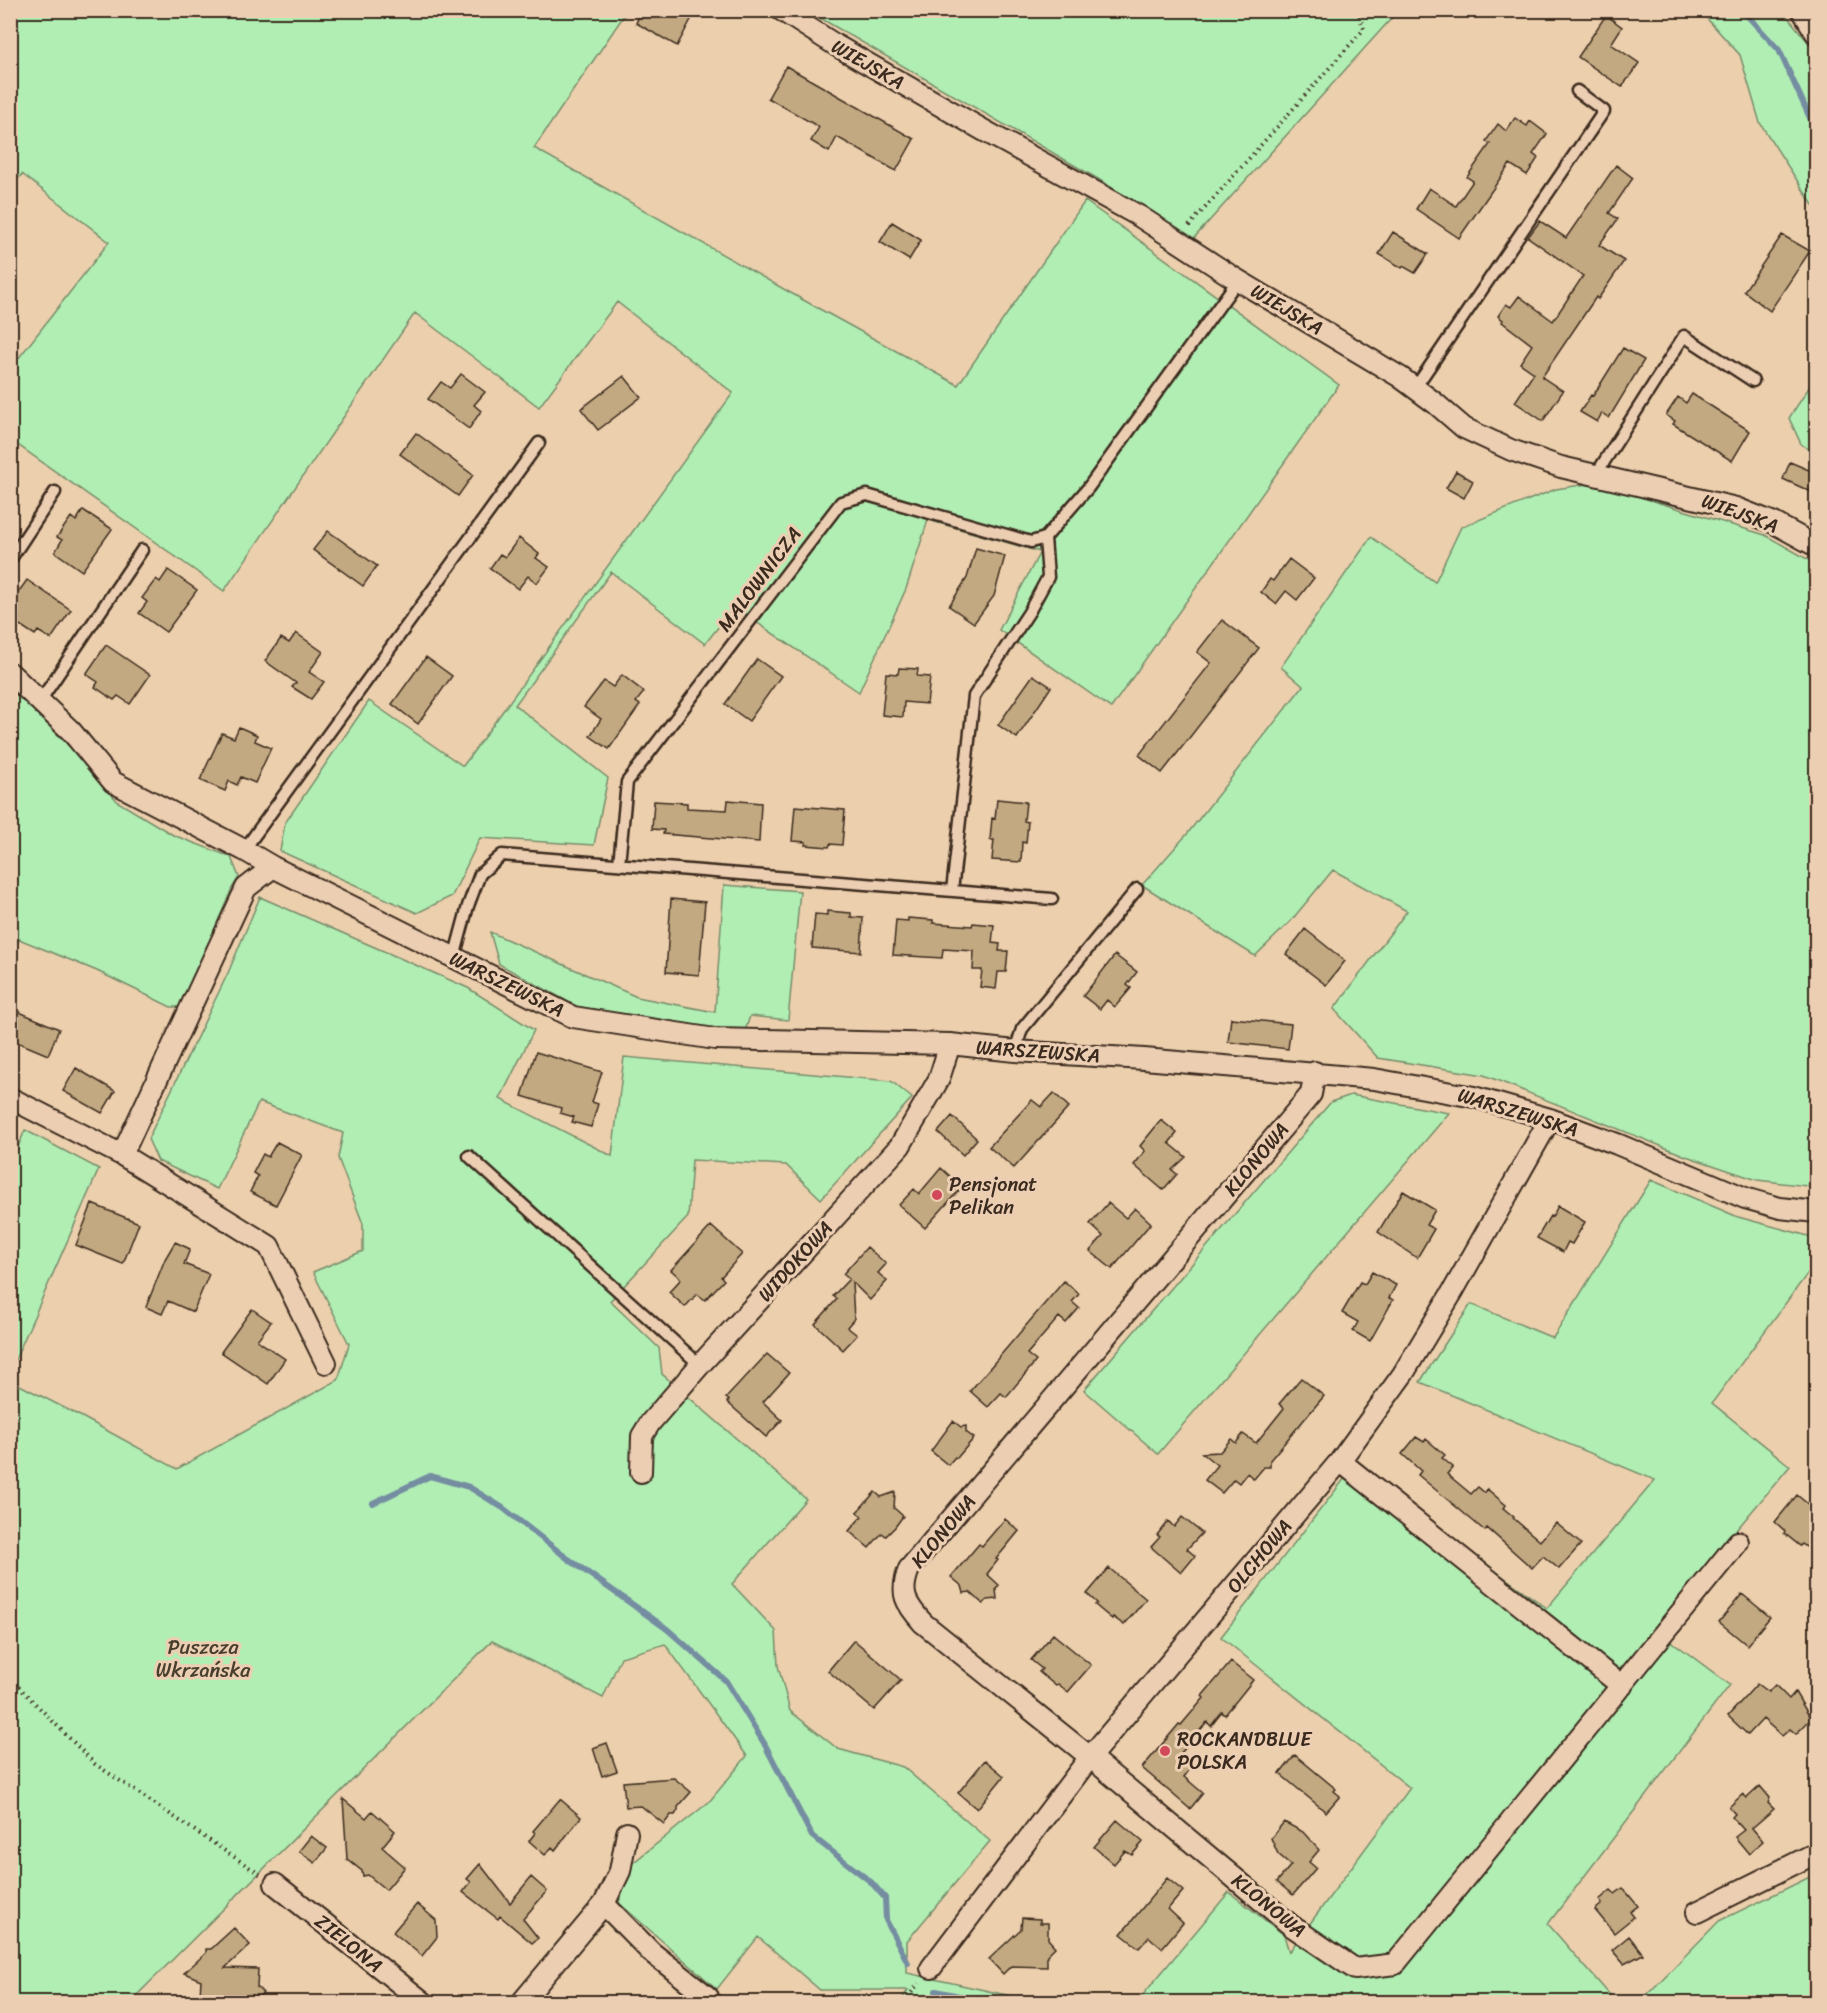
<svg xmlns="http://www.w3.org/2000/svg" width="1827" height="2013" font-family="Sriracha,sans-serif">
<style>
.green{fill:#b1eeb4;stroke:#768c69;stroke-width:1.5}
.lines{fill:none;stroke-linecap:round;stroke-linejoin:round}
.stream{stroke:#758da1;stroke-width:6}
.building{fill:#c2a981;stroke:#3b2a1e;stroke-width:1.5}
.lane-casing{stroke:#3b2a1e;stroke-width:15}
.street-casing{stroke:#3b2a1e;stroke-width:24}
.path{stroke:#3b2a1e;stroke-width:4;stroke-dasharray:1.5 4.5;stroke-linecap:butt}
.lane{stroke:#ecceb3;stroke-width:10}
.street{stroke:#ecceb3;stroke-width:20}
.poi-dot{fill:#d1495b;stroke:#ecceb3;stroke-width:2}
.labels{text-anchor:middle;stroke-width:6;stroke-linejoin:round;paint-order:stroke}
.street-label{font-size:20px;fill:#3b2a1e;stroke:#ecceb3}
.poi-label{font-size:20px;fill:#3b2a1e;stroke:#ecceb3;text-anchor:start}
.park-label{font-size:20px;fill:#473e2d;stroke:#ecceb3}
</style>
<rect width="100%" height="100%" fill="#eccfad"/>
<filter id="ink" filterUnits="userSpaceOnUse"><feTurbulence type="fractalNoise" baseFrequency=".0167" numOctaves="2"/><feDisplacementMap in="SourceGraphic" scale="12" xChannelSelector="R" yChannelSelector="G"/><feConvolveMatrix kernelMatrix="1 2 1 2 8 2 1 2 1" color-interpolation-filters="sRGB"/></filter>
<g filter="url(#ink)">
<path class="green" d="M11,11H627L534,148L805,301L958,385L1085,201L1339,385L1111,708L999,630L1040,552L928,520L906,589L859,692L734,607L705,644L611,572L515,705L608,778L594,845L480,838L452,896L417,913L280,851L285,823L369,701L463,766L733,393L617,302L539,407L415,313L224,591L11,440V368L109,242L22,174L11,188Z
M808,11H1398L1193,239L1098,179Z
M1700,11H1783L1816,52V206L1813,205L1760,123L1740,55Z
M1816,377V454L1801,444L1789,418Z
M1594,483L1765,535L1816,564V1187L1757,1180L1686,1156L1484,1075L1378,1058L1334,1009L1407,911L1333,870L1290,922L1255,956L1142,885L1188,833L1303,686L1281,667L1371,537L1435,582L1461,527L1556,489Z
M10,687L79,756L118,802L173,835L231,857L239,877L232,888L182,1007H171L97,971L19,939L11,958Z
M724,885L800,891L788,1020L750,1016L745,1031L679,1026L576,1006L499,964L490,932L637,997L715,1012Z
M260,897L468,988L534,1030L500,1099L612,1156L624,1057L891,1081L912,1098L821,1199L786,1165L692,1160L688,1217L610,1301L659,1348L662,1374L806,1499L732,1584L776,1631L778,1666L790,1711L838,1749L903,1767L990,1841L907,1941V1973L1038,2002H900L908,1990H820L758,1937L717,1989L619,1903L629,1866L709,1802L747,1756L665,1644L621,1657L603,1698L492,1641L130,2002H11L10,1380L82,1417L177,1469L338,1380L349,1344L313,1272L363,1251V1224L338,1158L343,1133L259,1102L217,1189L158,1161L148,1139L228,973Z
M1351,1095L1449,1113L1158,1454L1084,1390L1331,1102Z
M25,1130L99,1169L11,1369V1164Z
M1651,1180L1738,1217L1816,1238V1262L1712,1403L1790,1466L1654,1628L1730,1685L1548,1924L1616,2002H1137L1229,1892L1284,1935L1289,1952L1410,1788L1221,1637L1352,1469L1547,1608L1655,1480L1420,1382L1471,1304L1553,1338Z
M1816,1874V2002H1640L1719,1921Z"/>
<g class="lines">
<path class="stream" d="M1742,10L1779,50L1816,131
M373,1503L430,1476L469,1487L503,1508L567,1558L667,1629L726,1681L764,1743L812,1836L871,1882L885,1898L886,1920L908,1963
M936,1991L987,2002"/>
</g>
<path class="building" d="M642,10H696L677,46L636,23Z
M1606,15L1622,27L1611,44L1639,63L1622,87L1578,57Z
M786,66L914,139L896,171L837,137L829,152L811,141L819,127L768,98Z
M1515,118L1527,126L1530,121L1547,134L1533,154L1538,158L1527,175L1510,164L1459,238L1416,209L1429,188L1456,206L1473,181L1467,177L1490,144L1486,141L1498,124L1506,131Z
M1616,165L1633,178L1609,213L1618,219L1599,245L1624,261L1598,299L1596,297L1542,377L1563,391L1543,421L1515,402L1534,373L1520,363L1532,345L1502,322L1503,320L1498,316L1506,304L1511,307L1519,296L1553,321L1583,276L1528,237L1540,221L1566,238Z
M892,222L921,240L909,260L880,242Z
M1393,232L1428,254L1415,273L1403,266L1402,268L1379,254Z
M1782,235L1810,251L1770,311L1744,291Z
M1623,348L1644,360L1609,418L1602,413L1597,422L1580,412L1591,395L1593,396Z
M461,374L485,392L474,405L481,411L469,429L428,399L441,382L450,388Z
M624,376L641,397L598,430L581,409Z
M1692,394L1750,431L1732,461L1673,424L1675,421L1666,415L1678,397L1686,403Z
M416,433L473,475L458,496L400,454Z
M1790,462L1816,473V494L1783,479Z
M1456,471L1473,481L1464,498L1446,488Z
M83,510L112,529L82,571L55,552L62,540L57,537L71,517L76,521Z
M328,531L377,566L363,586L313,550Z
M519,538L539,554L536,558L549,567L537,583L528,576L518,589L490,568L500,554L505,557Z
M976,548L1005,556L994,596L974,623L949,606L967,578Z
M1289,559L1314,578L1297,600L1286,591L1276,604L1261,592L1270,579L1273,581Z
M168,570L197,590L166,632L139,613L147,602L142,598L156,579L160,582Z
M27,580L71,610L51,639L38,631L35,635L15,622L19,617L10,612V604Z
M1222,620L1259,648L1162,773L1139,755L1211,663L1197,652Z
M296,633L323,652L309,672L324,682L311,699L292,687L296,683L265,661L281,638L289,643Z
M106,645L150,675L130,704L118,696L114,700L95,687L98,682L86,674Z
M426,657L452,676L418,724L392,704Z
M757,659L781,676L749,721L725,704Z
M899,668L918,669L917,676L930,677L927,704L904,702L903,717L882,715L886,673L898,674Z
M622,675L644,692L636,702L640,705L609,749L590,736L601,719L584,707L604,681L613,687Z
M1033,675L1051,687L1017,738L998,725Z
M239,727L257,735L255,741L271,748L255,783L241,777L237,785L229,781L225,791L200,780L222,733L234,738Z
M997,799L1026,802L1024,821L1028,822L1026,843L1022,842L1021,862L992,860L994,840H990L992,818L995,819Z
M728,800L761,803L759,842L663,834L664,830L652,829L654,801L687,803V808L727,810Z
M795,806L845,810L842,845L830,844L829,847L805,845L806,842L792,841Z
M671,899L705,902L699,975L666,972Z
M827,911L851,913V917L863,918L861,952L812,948L815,914L827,915Z
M908,918L933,920V923L972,926L973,923L994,925L992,943L1000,944L999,951H1008L1006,972H998L996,989L980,987L982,970H973L974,951L943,949L942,958L893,955L896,920L908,921Z
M1305,929L1345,961L1326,985L1286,954Z
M1115,955L1137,972L1127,985L1131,988L1115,1007L1107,1000L1100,1009L1083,996Z
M10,1008L59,1029L48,1055L10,1039Z
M1231,1018L1291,1024L1288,1049L1228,1042Z
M536,1052L602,1072L592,1102L598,1104L591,1127L572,1122L574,1117L560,1113L561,1108L522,1096Z
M76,1068L115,1091L102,1113L63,1091Z
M1054,1093L1069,1107L1014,1168L989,1147L1032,1100L1041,1107Z
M952,1116L977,1139L963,1155L938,1132Z
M1161,1120L1177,1133L1169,1143L1186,1157L1172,1170L1177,1174L1163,1190L1134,1165L1145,1151L1140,1146Z
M277,1142L302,1155L276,1205L250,1192L258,1176L253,1173L263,1154L268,1157Z
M941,1168L962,1187L925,1228L899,1205L914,1189L919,1194Z
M1403,1191L1435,1210L1426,1225L1434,1229L1417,1258L1378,1232Z
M1108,1203L1126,1218L1135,1208L1151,1223L1112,1269L1090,1251L1103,1236L1090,1224Z
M92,1204L139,1223L123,1264L76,1245Z
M1558,1206L1585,1222L1572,1244L1568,1242L1563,1252L1537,1238L1550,1216L1552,1217Z
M711,1226L742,1254L721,1277L724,1280L705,1300L697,1294L685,1307L669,1292L681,1279L671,1270Z
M175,1242L190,1249L184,1264L209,1274L193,1312L168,1301L162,1314L146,1307L165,1259Z
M867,1247L886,1264L878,1273L887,1281L870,1300L852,1282L854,1319L847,1327L857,1335L843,1350L815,1324L837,1299L833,1296L849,1279L843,1274Z
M1372,1272L1396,1285L1389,1298L1393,1300L1370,1341L1353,1331L1358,1322L1342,1313L1360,1282L1365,1284Z
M1064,1281L1079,1294L1072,1302L1079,1308L1066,1323L1059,1317L1027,1354L1036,1361L1006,1397L1001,1393L988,1407L970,1391Z
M252,1309L271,1322L257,1340L285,1359L268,1384L221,1352Z
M767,1354L789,1373L763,1402L782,1420L766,1437L727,1402L729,1400L726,1398Z
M1301,1378L1324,1396L1270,1460V1467H1264L1254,1479L1247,1473L1239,1483L1234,1479L1222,1493L1205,1480L1217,1465L1202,1453L1220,1452L1231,1439L1236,1443L1243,1434L1256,1443L1284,1408L1279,1404Z
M953,1421L961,1427L966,1426V1432L974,1438L957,1458L955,1457L948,1465L931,1451Z
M1416,1437L1424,1442L1426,1439L1445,1455L1442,1458L1453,1467L1447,1474L1471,1494L1478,1487L1485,1493L1487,1489L1506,1505L1503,1508L1514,1517L1513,1518L1540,1541L1556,1523L1581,1544L1559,1569L1543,1556L1532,1568L1487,1528L1485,1531L1418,1475L1421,1471L1402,1454Z
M875,1492L881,1497L895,1492L894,1508L903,1516L895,1527L886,1536L882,1533L869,1548L849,1531L862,1516L857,1512Z
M1797,1495L1816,1511V1554L1802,1544L1800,1546L1784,1533L1785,1531L1775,1522Z
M1182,1517L1202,1533L1187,1549L1195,1556L1181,1573L1151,1547L1160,1537L1157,1535L1168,1521L1174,1527Z
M1005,1519L1019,1531L996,1559L998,1560L987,1574L999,1585L996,1589L997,1599L987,1600L983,1604L970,1592L964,1593L962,1586L951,1577L979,1544L982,1546Z
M1109,1568L1146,1599L1124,1625L1113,1617L1112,1619L1095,1605L1097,1603L1087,1594Z
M1742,1594L1770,1617L1747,1645L1719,1622Z
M1053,1634L1091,1665L1068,1692L1058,1684L1056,1686L1039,1672L1042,1669L1031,1660Z
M854,1640L901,1680L874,1710L828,1671Z
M1231,1662L1253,1680L1225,1715L1222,1712L1211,1726L1207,1722L1181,1753L1189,1759L1190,1769L1184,1777L1203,1793L1190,1809L1142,1768L1179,1724L1181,1725L1204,1698L1202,1696Z
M1757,1684L1768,1692L1775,1685L1789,1699L1795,1692L1811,1719L1796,1734L1790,1729L1782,1736L1763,1719L1748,1735L1728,1716Z
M607,1743L617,1771L602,1776L593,1748Z
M1295,1755L1336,1789L1334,1791L1340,1796L1326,1812L1280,1774Z
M985,1760L1004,1776L977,1809L958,1793Z
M674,1778L691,1792L678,1807V1810L675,1815H671L664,1824L641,1806L626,1807L623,1782Z
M1760,1786L1770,1798L1768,1803L1774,1809L1752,1828L1763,1841L1749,1854L1735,1837L1744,1830L1732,1817L1735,1814L1729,1807L1743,1794L1747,1798Z
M343,1799L366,1818L372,1811L395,1831L382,1847L405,1867L386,1890L368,1875L363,1876L362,1871L347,1859Z
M560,1799L581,1817L555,1850L552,1847L545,1855L529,1841L535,1833L533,1831Z
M1117,1820L1143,1842L1132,1855L1125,1851L1114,1864L1094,1847Z
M1284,1822L1303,1832L1319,1850L1309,1862L1316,1868L1293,1895L1277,1882L1291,1865L1278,1854L1271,1838Z
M311,1836L327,1848L315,1863L299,1851Z
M480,1864L510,1903L531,1877L547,1891L523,1919L538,1938L532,1943L500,1916L498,1919L463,1892L471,1882L467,1879Z
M1167,1878L1183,1891L1168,1909L1183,1923L1162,1948L1149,1937L1139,1948L1121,1934Z
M1623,1888L1638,1906L1630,1912L1634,1917L1614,1933L1595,1910L1602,1904L1599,1900L1611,1890L1615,1894Z
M417,1904L436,1920L437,1937L422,1956L393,1932Z
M1022,1918L1040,1919V1923H1048V1939L1055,1947L1047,1955V1967L1011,1966L1003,1974L989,1959L1021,1929Z
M234,1928L250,1945L225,1968L258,1969L257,1987L263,1993L252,2002H238L232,1996L200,1995L201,1980L184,1973L206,1953V1949H211Z
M1629,1936L1643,1954L1624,1964L1612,1950Z"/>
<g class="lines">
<defs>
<path id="lane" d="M1415,388L1604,111L1577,91
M1595,476L1684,336L1753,381
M10,560L55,492
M40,701L142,550
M244,850L539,443
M619,864L627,782L841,502L867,495L1031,542L1045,538
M952,891L974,696L1029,612L1048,577L1045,538L1088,488L1238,280
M454,958L468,906L480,874L502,855L1052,899
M1015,1051L1022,1029L1137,889
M469,1156L700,1365"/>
<path id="street" d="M781,10L837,46L983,130L1139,216L1231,276L1400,377L1435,403L1464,428L1511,450L1561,467L1736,508L1774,523L1816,546
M1802,10L1816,33
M10,673L71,731L113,782L244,850L273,867L573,1017L715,1039L950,1044L1015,1051L1144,1059L1374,1079L1474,1097L1550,1119L1617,1144L1745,1198L1780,1208L1816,1212
M1315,1072L1311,1094L909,1569C899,1594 906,1604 923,1623L1090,1757L1293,1927L1355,1969L1395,1964L1738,1542
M10,1098L122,1155L269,1246L326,1363
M122,1155L246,888L273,867
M1340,1461L1622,1686
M641,1472L642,1436L650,1423L700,1365L900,1146L939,1079L950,1044
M275,1884L423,2002
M604,1904L651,1952L708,1997
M1697,1912L1816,1853
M931,1968L1090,1757L1340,1461L1403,1374L1453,1291L1550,1119
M522,2002L604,1904L620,1871L627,1833"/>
</defs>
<use href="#lane" class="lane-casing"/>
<use href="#street" class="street-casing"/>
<path class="path" d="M1189,226L1364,29L1357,10
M10,1678L95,1764L261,1875
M904,2002L919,1983"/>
<use href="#lane" class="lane"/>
<use href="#street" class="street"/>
</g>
</g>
<g class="poi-dot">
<circle cx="937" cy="1195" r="6"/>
<circle cx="1165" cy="1751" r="6"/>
</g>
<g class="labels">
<g class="street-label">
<text transform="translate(868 64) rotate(30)" y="7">WIEJSKA</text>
<text transform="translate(1287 309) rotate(31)" y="7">WIEJSKA</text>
<text transform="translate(1740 513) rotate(20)" y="7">WIEJSKA</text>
<text transform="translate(759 579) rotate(-53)" y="7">MALOWNICZA</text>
<text transform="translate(507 984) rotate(26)" y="7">WARSZEWSKA</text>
<text transform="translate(1038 1051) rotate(4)" y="7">WARSZEWSKA</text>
<text transform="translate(1518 1112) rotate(17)" y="7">WARSZEWSKA</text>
<text transform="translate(1256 1159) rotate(-50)" y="7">KLONOWA</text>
<text transform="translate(795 1261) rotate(-48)" y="7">WIDOKOWA</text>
<text transform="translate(943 1531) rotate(-50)" y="7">KLONOWA</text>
<text transform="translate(1259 1556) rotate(-50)" y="7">OLCHOWA</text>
<text transform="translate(1269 1905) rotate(39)" y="7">KLONOWA</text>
<text transform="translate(349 1943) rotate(39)" y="7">ZIELONA</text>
</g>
<g class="poi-label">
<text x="949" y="1191">Pensjonat<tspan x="949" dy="23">Pelikan</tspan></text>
<text x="1177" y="1746">ROCKANDBLUE<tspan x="1177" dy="23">POLSKA</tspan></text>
</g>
<g class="park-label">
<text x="203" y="1654">Puszcza<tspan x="203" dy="23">Wkrzańska</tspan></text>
</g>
</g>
<rect width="1827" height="2013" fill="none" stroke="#ecceb3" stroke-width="36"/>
<rect x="18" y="18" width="1791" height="1977" fill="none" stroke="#3b2a1e" stroke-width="2" filter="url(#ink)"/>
</svg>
